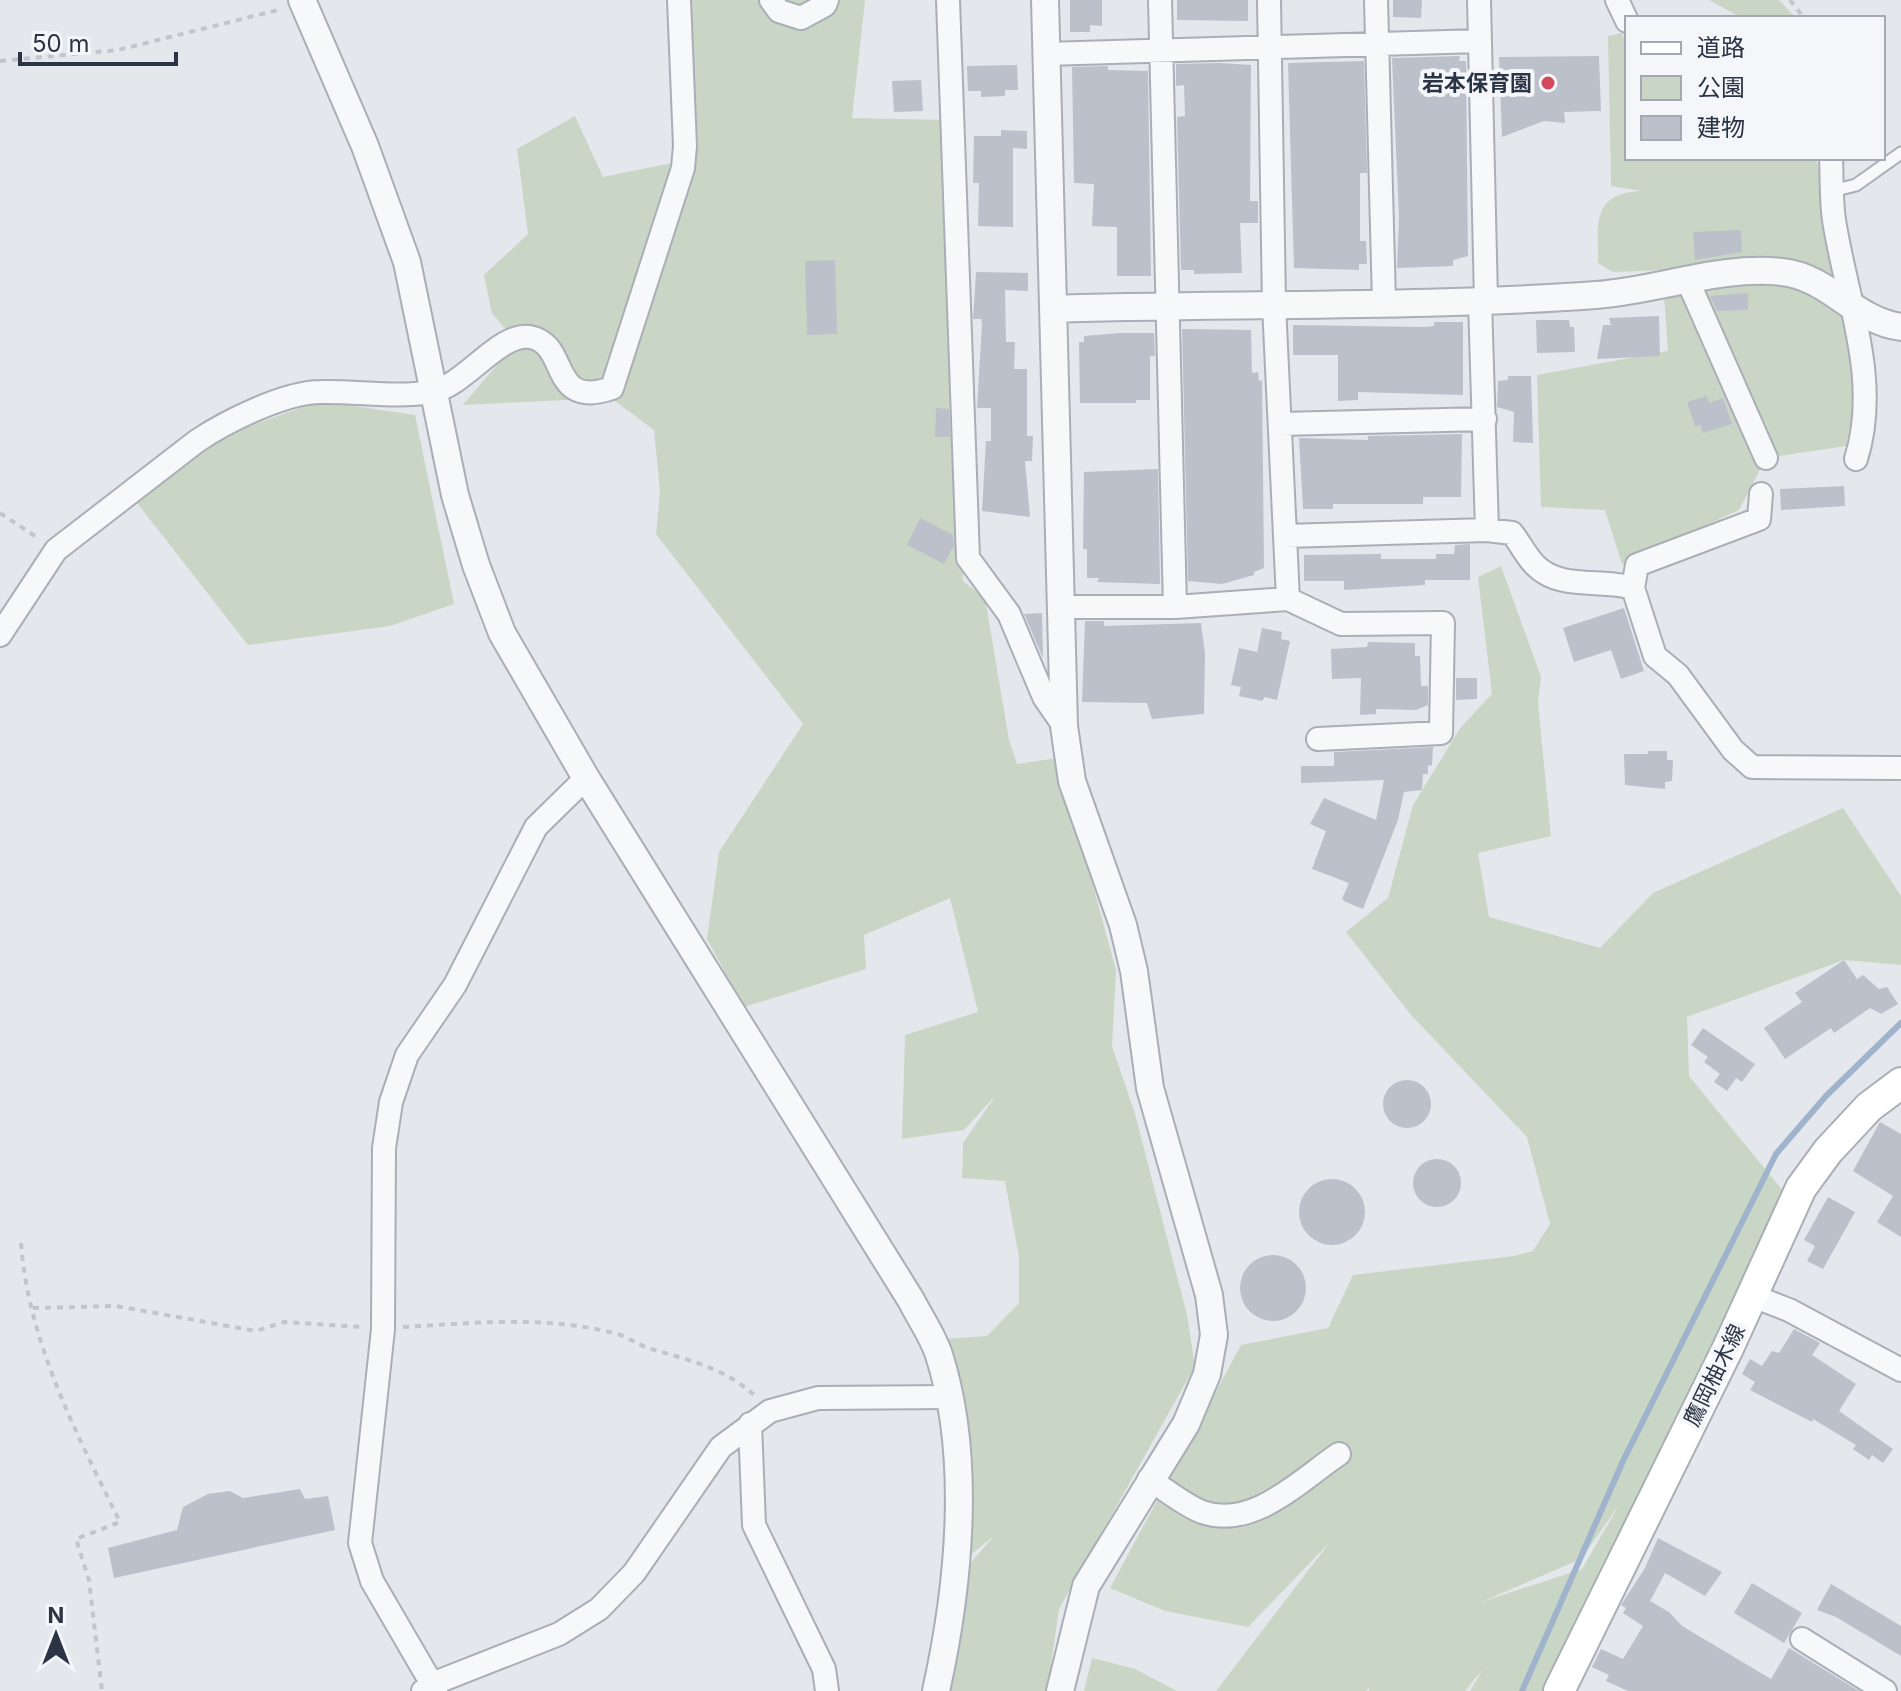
<svg xmlns="http://www.w3.org/2000/svg" width="1901" height="1691" font-family="Inter,'Noto Sans JP',sans-serif">
<style>
.green{fill:#c9d6c5;fill-rule:evenodd}
.lines{fill:none;stroke-linecap:round;stroke-linejoin:round}
.stream{stroke:#9fb4cc;stroke-width:6}
.building{fill:#bbc0ca}
.service-casing{stroke:#a9aeb7;stroke-width:15}
.minor-casing{stroke:#a9aeb7;stroke-width:26}
.tertiary-casing{stroke:#a9aeb7;stroke-width:30}
.secondary-casing{stroke:#a9aeb7;stroke-width:34}
.path{stroke:#c2c5cb;stroke-width:4;stroke-dasharray:6 6;stroke-linecap:butt}
.service{stroke:#f7f8fa;stroke-width:11}
.minor{stroke:#f7f8fa;stroke-width:22}
.tertiary{stroke:#f7f8fa;stroke-width:26}
.secondary{stroke:#fff;stroke-width:30}
.poi-dot{fill:#d1495b;stroke:#f4f6f9;stroke-width:3}
.labels{text-anchor:middle;stroke-width:8;stroke-linejoin:round;paint-order:stroke}
.poi-label{font-size:22px;font-weight:bold;fill:#2b3445;stroke:#f4f6f9;text-anchor:end}
.street-label{font-size:22px;fill:#2b3445;stroke:#f4f6f9}
</style>
<rect width="100%" height="100%" fill="#e4e7ec"/>
<path class="green" d="M692,0H865L852,118L947,120L963,581L985,598L1009,740L1017,764L1058,758L1116,970L1112,1046L1135,1114L1187,1315L1195,1366L1059,1609L1047,1691H942L954,1582L994,1536L955,1567L943,1339L987,1336L1019,1303V1257L1005,1181L962,1178L963,1143L996,1095L964,1130L902,1139L905,1035L978,1012L950,898L864,935L866,969L744,1007L707,939L719,852L803,724L656,534L660,491L654,430L611,398L463,405L516,342L492,313L484,275L528,234L517,149L575,116L603,177L672,163L648,244L693,163Z
M1709,0H1779L1796,18H1742Z
M1622,33L1627,45V158H1816L1836,245L1857,396L1846,446L1766,458L1739,510L1622,564L1605,510L1541,507L1537,375L1668,351L1664,295L1690,269L1613,272L1598,263C1598,225 1591,193 1641,191L1611,186L1608,36Z
M320,401L415,415L454,604L390,626L248,645L134,499L224,435Z
M1501,566L1541,677L1538,703L1551,836L1478,853L1489,917L1600,948L1653,893L1843,808L1901,896V965L1844,960L1687,1017L1689,1076L1788,1197L1603,1582L1543,1691H1470L1483,1669L1465,1691H1369V1688L1366,1691H1216L1330,1542L1248,1627L1165,1611L1110,1588L1241,1345L1328,1328L1353,1275L1514,1256L1533,1251L1550,1224L1527,1137L1411,1015L1346,932L1388,898L1413,805L1461,727L1492,694L1478,577ZM1619,1505L1582,1569L1481,1602L1581,1559Z
M1092,1658L1135,1669L1177,1691H1084Z"/>
<g class="lines">
<path class="stream" d="M1522,1691L1623,1461L1776,1154L1826,1096L1901,1023"/>
</g>
<path class="building" d="M1070,0H1102V26L1090,25V32H1070Z
M1177,0H1248V21L1177,20Z
M1393,0H1422L1421,18L1393,17Z
M1460,56L1459,61H1466L1468,256L1453,260V266L1397,268L1399,218L1392,58Z
M1599,56L1601,111L1564,112L1565,123L1544,121L1502,137L1499,57Z
M1364,61L1367,173H1360V241H1366L1367,264H1359V270L1294,268L1288,63Z
M1220,63L1251,65L1250,201H1258V223H1240L1242,273L1194,274V270H1181L1177,117L1185,116L1184,85L1176,86V64Z
M1017,65L1018,90H1005V96L981,97V91H968L967,66Z
M1108,66V70L1148,71L1151,276H1117V227L1092,226L1094,184L1074,183L1072,67Z
M921,80L923,111L894,112L892,81Z
M1001,130L1027,131V149L1013,148V227L978,226L979,183H973L974,136H1001Z
M1741,230L1742,252L1695,260L1693,232Z
M835,260L837,334L807,335L805,261Z
M976,272L1028,273V291L1005,290L1006,342H1015L1014,369H1027V436H1033L1032,461H1025L1030,517L982,511L986,441H991V408H977L982,324L981,319H973Z
M1748,293V310L1717,311L1710,296Z
M1659,316L1660,356L1597,359L1603,325H1611L1609,318Z
M1536,320H1569L1570,327H1574L1575,352L1537,353Z
M1434,322H1463V395L1358,392V400L1338,401V355H1293V325L1424,327L1434,326Z
M1182,329L1251,330L1252,373L1258,372L1259,381L1262,380L1264,568L1254,572V575L1222,584L1188,581Z
M1120,333H1154L1155,356H1150V400H1136V403H1080L1079,342H1084V336Z
M1508,376H1531L1533,443L1513,442L1514,412L1497,407L1498,381L1508,380Z
M1707,396L1709,403L1723,398L1732,424L1703,433L1701,425L1695,426L1687,402Z
M936,408L949,409L950,437H935Z
M1462,434L1461,497H1423V504H1333V509H1303L1299,438L1368,440V436Z
M1158,469L1160,584L1097,582L1099,578H1087V549H1083L1084,472Z
M1844,486L1845,506L1781,510L1780,489Z
M920,518L953,535L954,545L944,564L907,545Z
M1470,544V580H1425V585L1344,590V581H1304V555L1381,554V559H1436V554H1454L1455,545Z
M1624,608L1644,671L1621,679L1611,650L1574,662L1563,628Z
M1042,613L1043,658L1024,614Z
M1085,621H1104V626L1201,623L1205,654L1204,714L1152,719L1147,703L1082,702Z
M1262,628L1282,632L1281,639L1290,641L1277,700L1265,697L1262,701L1239,696L1241,687L1231,685L1239,648L1257,652Z
M1368,642L1415,643V656H1420L1421,686H1428V705L1416,710L1376,709V714L1360,715L1361,678L1332,679L1331,649L1367,647Z
M1456,678H1477V699L1456,700Z
M1433,747L1432,765L1428,766V774H1423L1422,790L1404,792L1398,820L1363,909L1346,902L1342,899L1349,883L1312,869L1326,831L1310,824L1324,798L1376,820L1384,780L1301,783V766H1334V752Z
M1648,751H1667V760H1673L1672,781L1665,782V789L1625,785L1624,754H1648Z
M1844,960L1857,979L1863,975L1879,989L1887,987L1898,1004L1881,1014L1870,1008L1834,1033L1831,1028L1785,1059L1764,1028L1802,1002L1795,993Z
M1703,1028L1755,1064L1742,1082L1736,1078L1727,1091L1714,1082L1720,1074L1704,1062L1708,1057L1691,1045Z
M1383 1104a24 24 0 1 1 48 0a24 24 0 1 1-48 0Z
M1880,1122L1901,1134V1237L1877,1222L1893,1196L1853,1171Z
M1413 1183a24 24 0 1 1 48 0a24 24 0 1 1-48 0Z
M1299 1212a33 33 0 1 1 66 0a33 33 0 1 1-66 0Z
M1828,1197L1855,1212L1823,1269L1807,1261L1815,1246L1804,1240Z
M1240 1288a33 33 0 1 1 66 0a33 33 0 1 1-66 0Z
M1794,1329L1820,1343L1812,1355L1856,1384L1839,1411L1893,1449L1883,1463L1872,1455L1869,1460L1853,1449L1856,1445L1813,1419L1812,1422L1750,1390L1755,1382L1742,1374L1750,1359L1762,1366L1772,1351L1779,1353Z
M300,1489L305,1499L328,1496L335,1530L114,1578L108,1548L177,1530L183,1507L208,1494L230,1491L243,1498Z
M1658,1538L1722,1572L1705,1596L1665,1573L1650,1601L1669,1612L1682,1626L1771,1679L1789,1648L1859,1691H1628L1606,1681L1609,1675L1592,1667L1601,1649L1623,1659L1643,1626L1623,1613L1626,1608L1621,1605L1645,1568Z
M1752,1583L1802,1613L1784,1643L1734,1613Z
M1831,1584L1901,1626V1656L1836,1617L1817,1610Z"/>
<g class="lines">
<defs>
<path id="service" d="M1832,191L1856,185L1901,153"/>
<path id="minor" d="M771,0L779,11L801,18L825,5L827,0
M948,0L968,558L1009,614L1044,697L1064,726
M1160,0L1175,607
M1269,0L1274,305L1288,599
M1376,0L1384,303
M1479,0L1486,300
M1617,0L1627,21
M1046,54L1480,41
M1831,158C1832,179 1831,200 1834,220C1846,298 1881,380 1856,459
M1687,279L1766,458
M1480,301L1487,530
M1280,424L1485,419
M1285,536L1487,530L1512,533C1520,543 1526,556 1535,565C1560,591 1602,578 1633,588L1655,656L1678,675L1733,750L1752,767L1901,768
M1633,588L1637,565L1759,519L1761,494
M1063,607H1175L1288,599L1341,624L1443,623L1441,733L1318,739
M0,635L56,550L197,441C227,421 285,392 321,392C357,391 396,398 431,392C465,386 499,332 530,337C570,344 548,410 612,388L683,168L685,146L679,0
M1753,1296L1789,1310L1901,1370
M750,1424L754,1525L824,1669L827,1691
M1149,1479C1165,1489 1184,1505 1202,1512C1253,1530 1300,1480 1339,1454
M1802,1639L1885,1691
M423,1691L432,1684L559,1634L599,1609L634,1573L721,1447L770,1411L818,1398L950,1397
M436,1691L372,1581L360,1543L383,1329L384,1148L391,1102L407,1055L455,985L536,827L586,778"/>
<path id="tertiary" d="M302,0L365,146L407,262L455,495L476,565L502,633L586,778L911,1300C920,1318 933,1336 939,1355C972,1458 959,1587 936,1691
M1045,0L1064,726L1072,781L1123,925L1134,971L1150,1088L1209,1295L1214,1335L1207,1374L1186,1424L1086,1586L1060,1691
M1054,309C1235,303 1416,308 1596,295C1656,291 1721,265 1782,272C1829,277 1853,320 1901,327"/>
<path id="secondary" d="M1559,1691L1729,1346L1801,1188L1828,1151L1869,1107L1901,1083"/>
</defs>
<use href="#service" class="service-casing"/>
<use href="#minor" class="minor-casing"/>
<use href="#tertiary" class="tertiary-casing"/>
<use href="#secondary" class="secondary-casing"/>
<path class="path" d="M1790,0L1804,18
M0,61L118,50L282,9
M0,513L38,538
M21,1243C28,1341 77,1435 120,1522L76,1539L89,1580L102,1691
M33,1308L116,1306L256,1331L284,1322L362,1327
M403,1327C475,1323 546,1315 618,1334C630,1338 640,1346 651,1349C689,1360 728,1369 757,1398"/>
<use href="#service" class="service"/>
<use href="#minor" class="minor"/>
<use href="#tertiary" class="tertiary"/>
<use href="#secondary" class="secondary"/>
</g>
<circle class="poi-dot" cx="1548" cy="83" r="8"/>
<g class="labels">
<g class="poi-label">
<text x="1532" y="91">岩本保育園</text>
</g>
<g class="street-label">
<text transform="translate(1714 1375) rotate(-64)" y="8">鷹岡柚木線</text>
</g>
</g>
<rect x="1625" y="16" width="260" height="144" fill="#f4f6f9" stroke="#a4a8b1" stroke-width="2"/>
<rect x="1641" y="42" width="40" height="12" fill="#ffffff" stroke="#a4a8b1" stroke-width="2"/>
<text x="1697" y="56" font-size="24" fill="#2b3445">道路</text>
<rect x="1641" y="76" width="40" height="24" fill="#c9d6c5" stroke="#a4a8b1" stroke-width="2"/>
<text x="1697" y="96" font-size="24" fill="#2b3445">公園</text>
<rect x="1641" y="116" width="40" height="24" fill="#bbc0ca" stroke="#a4a8b1" stroke-width="2"/>
<text x="1697" y="136" font-size="24" fill="#2b3445">建物</text>
<g transform="translate(56 1635)" stroke="#f4f6f9" stroke-width="6" paint-order="stroke">
<path d="M0-6L14 30L0 20L-14 30Z" fill="#2b3445"/>
<text y="-12" font-size="22" font-weight="bold" text-anchor="middle" fill="#2b3445">N</text>
</g>
<path d="M20 52v12h156v-12" fill="none" stroke="#2b3445" stroke-width="4"/>
<text x="32" y="52" font-size="24" fill="#2b3445" stroke="#f4f6f9" stroke-width="6" paint-order="stroke">50 m</text>
</svg>
